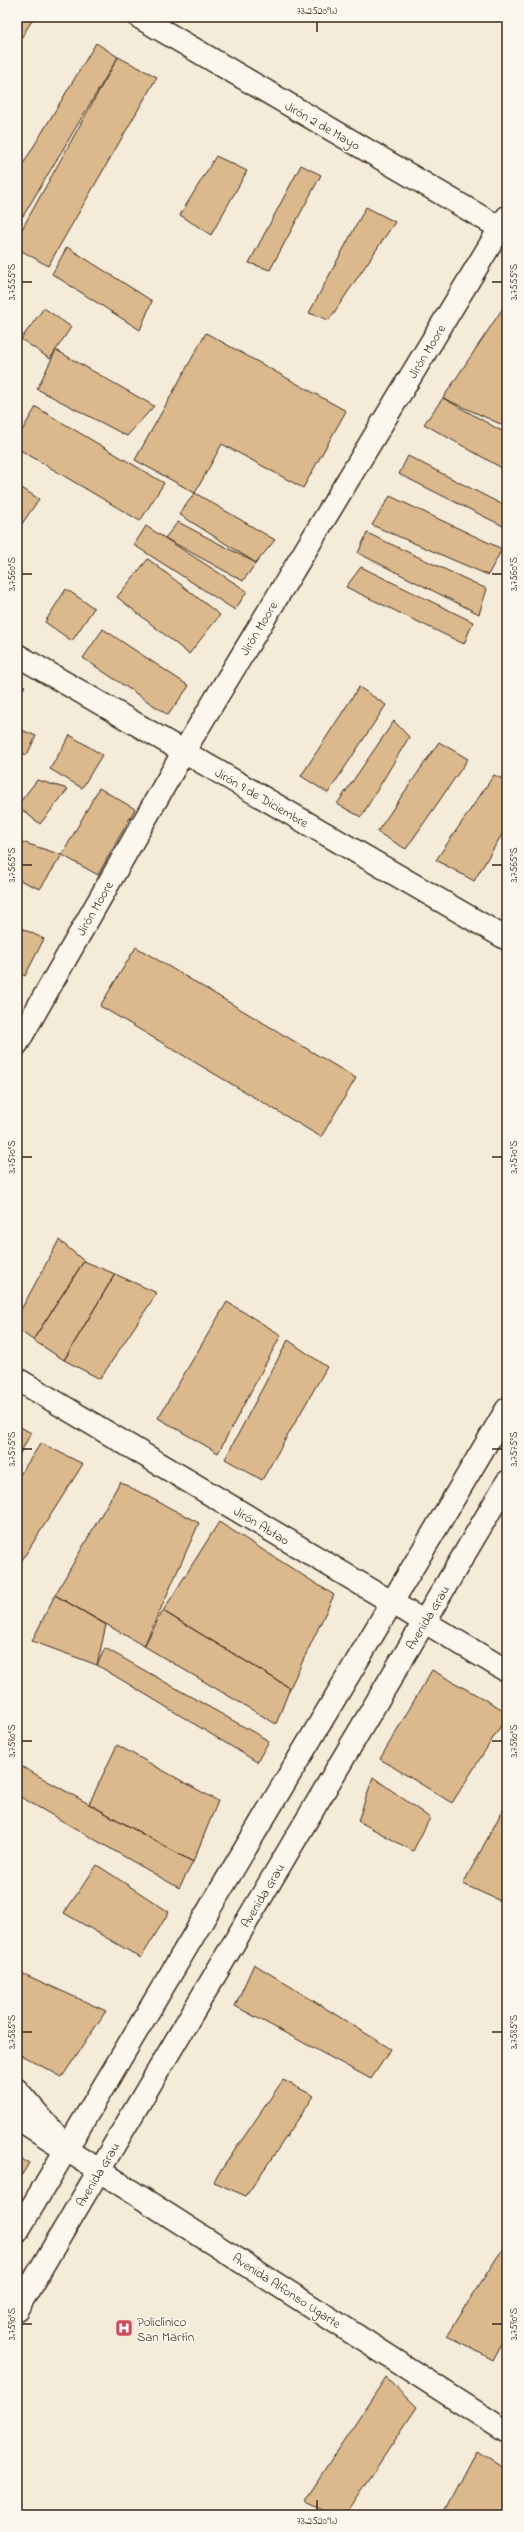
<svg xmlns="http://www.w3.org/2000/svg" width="524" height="2532" font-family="'Indie Flower',sans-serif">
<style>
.building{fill:#dbb98d;stroke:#3b2a1e}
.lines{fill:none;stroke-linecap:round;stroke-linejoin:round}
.minor-casing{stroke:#3b2a1e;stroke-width:25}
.major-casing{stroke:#3b2a1e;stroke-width:25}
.minor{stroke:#fbf7ec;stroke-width:22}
.major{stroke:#fbf7ec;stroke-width:22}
.ticks{fill:none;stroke:#3b2a1e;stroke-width:1.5}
.labels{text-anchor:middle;stroke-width:3;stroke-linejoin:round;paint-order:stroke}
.street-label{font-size:13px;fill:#3b2a1e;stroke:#fbf7ec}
.poi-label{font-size:13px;fill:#3b2a1e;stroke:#fbf7ec;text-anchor:start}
.neatline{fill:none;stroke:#3b2a1e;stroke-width:1.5}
.ticks-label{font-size:10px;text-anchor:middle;fill:#3b2a1e}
</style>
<rect width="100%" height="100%" fill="#f5ebd9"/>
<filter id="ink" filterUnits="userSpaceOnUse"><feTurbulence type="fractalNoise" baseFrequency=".025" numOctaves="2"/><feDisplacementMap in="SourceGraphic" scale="8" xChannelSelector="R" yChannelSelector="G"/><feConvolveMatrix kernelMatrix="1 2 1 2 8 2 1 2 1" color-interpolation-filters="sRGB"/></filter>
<g filter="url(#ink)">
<path class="building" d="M17,17H34L17,45Z
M96,43L118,57L23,216L17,213V174Z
M118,57L157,77L48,266L17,248V238Z
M216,156L247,171L211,235L180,215Z
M301,165L321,175L270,270L249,263Z
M366,207L395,222L329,320L309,313Z
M67,247L152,301L140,330L52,274Z
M507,302V427L443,398Z
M44,308L71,327L50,359L21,339Z
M206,333L346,411L303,488L222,444L195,493L135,460Z
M56,350L154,406L127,436L37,389Z
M443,398L507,434V471L424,424Z
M36,407L164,483L140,521L17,448V439Z
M408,456L507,507V528L399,474Z
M17,485L39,499L17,531Z
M195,493L275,540L256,563L179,514Z
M390,496L502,549L488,575L372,525Z
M178,522L256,563L243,581L165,538Z
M146,526L247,591L235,610L134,545Z
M367,533L487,589L479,614L358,553Z
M148,559L220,615L189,654L117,597Z
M361,567L473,622L464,644L346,587Z
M66,589L94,608L72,641L45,622Z
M103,629L189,686L168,715L83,658Z
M17,684L25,686L17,698Z
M359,687L386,705L328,793L301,776Z
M394,721L409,737L361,817L337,804Z
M17,728L36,736L27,755L17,751Z
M70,735L102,755L82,788L50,769Z
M439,742L468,759L406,849L377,832Z
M494,775L507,781V826L474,881L436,860Z
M37,780L68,789L40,824L17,806Z
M99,788L135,809L98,875L62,855Z
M19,841L62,855L40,889L17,879Z
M17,926L44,939L25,976L17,972Z
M136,947L356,1078L321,1137L100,1006Z
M59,1240L84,1261L33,1340L17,1329V1317Z
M84,1261L115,1274L64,1360L33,1340Z
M115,1274L157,1293L100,1379L64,1360Z
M227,1302L281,1335L218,1453L158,1418Z
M288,1340L327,1367L262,1480L225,1459Z
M17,1425L31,1433L17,1459Z
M41,1443L83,1464L17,1568V1479Z
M120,1482L199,1523L144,1646L55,1595Z
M219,1522L334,1595L290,1688L163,1611Z
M55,1595L106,1625L97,1665L32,1641Z
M163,1611L290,1688L276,1724L144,1646Z
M105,1648L269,1741L257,1762L97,1665Z
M432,1670L507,1712V1716L452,1803L380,1759Z
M117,1745L218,1801L193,1862L89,1804Z
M17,1764L193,1862L179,1888L17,1795Z
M373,1777L430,1818L413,1851L358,1821Z
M507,1802V1904L463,1884Z
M97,1865L169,1912L141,1958L64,1913Z
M254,1964L391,2049L371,2079L235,2006Z
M17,1971L106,2011L62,2077L17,2053Z
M283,2080L314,2096L246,2196L213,2182Z
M17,2157L29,2163L17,2183Z
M507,2242V2334L493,2360L447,2335Z
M386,2377L417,2407L345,2515H333L304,2502Z
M477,2450L507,2470V2515H443Z"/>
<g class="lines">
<defs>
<path id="minor" d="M139,17L507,232
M17,655L507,939
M17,1044L184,751L507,217
M17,1379L507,1671"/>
<path id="major" d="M17,2090L55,2134
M17,2118L507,2432
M17,2232L507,1409
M17,2309L507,1482"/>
</defs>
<use href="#minor" class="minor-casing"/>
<use href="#major" class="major-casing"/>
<use href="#minor" class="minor"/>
<use href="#major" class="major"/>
</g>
</g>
<path class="ticks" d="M317,22V32M22,282H32M492,282H502M22,574H32M492,574H502M22,865H32M492,865H502M22,1157H32M492,1157H502M22,1449H32M492,1449H502M22,1741H32M492,1741H502M22,2032H32M492,2032H502M22,2324H32M492,2324H502M317,2500V2510"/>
<defs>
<symbol id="hospital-square" viewBox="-11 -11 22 22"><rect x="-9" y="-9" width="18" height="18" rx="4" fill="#d1495b" stroke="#fbf7ec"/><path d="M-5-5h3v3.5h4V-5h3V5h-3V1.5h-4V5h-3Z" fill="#fff"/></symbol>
</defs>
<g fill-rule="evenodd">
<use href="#hospital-square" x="114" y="2318" width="20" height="20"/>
</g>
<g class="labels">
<g class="street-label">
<text transform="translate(323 125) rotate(30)" y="5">Jirón 2 de Mayo</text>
<text transform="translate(426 351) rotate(-59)" y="5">Jirón Moore</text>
<text transform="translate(258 628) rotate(-59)" y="5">Jirón Moore</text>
<text transform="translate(262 797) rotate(30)" y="5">Jirón 9 de Diciembre</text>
<text transform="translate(94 908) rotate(-60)" y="5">Jirón Moore</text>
<text transform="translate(262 1525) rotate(31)" y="5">Jirón Abtao</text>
<text transform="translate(427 1617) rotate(-59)" y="5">Avenida Grau</text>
<text transform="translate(262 1895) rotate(-59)" y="5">Avenida Grau</text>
<text transform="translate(97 2174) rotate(-59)" y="5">Avenida Grau</text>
<text transform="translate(287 2290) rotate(33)" y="5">Avenida Alfonso Ugarte</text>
</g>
<g class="poi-label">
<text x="137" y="2326">Policlínico<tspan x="137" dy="15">San Martín</tspan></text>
</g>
</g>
<rect width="524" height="2532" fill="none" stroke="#fbf7ec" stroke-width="44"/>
<rect x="22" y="22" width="480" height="2488" class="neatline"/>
<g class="ticks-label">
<text x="317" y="14">73.2520°W</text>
<text transform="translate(11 282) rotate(-90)" y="4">3.7555°S</text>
<text transform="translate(513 282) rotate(-90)" y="4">3.7555°S</text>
<text transform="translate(11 574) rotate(-90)" y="4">3.7560°S</text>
<text transform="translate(513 574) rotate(-90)" y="4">3.7560°S</text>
<text transform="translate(11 865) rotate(-90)" y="4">3.7565°S</text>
<text transform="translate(513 865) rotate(-90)" y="4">3.7565°S</text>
<text transform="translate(11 1157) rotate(-90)" y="4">3.7570°S</text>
<text transform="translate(513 1157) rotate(-90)" y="4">3.7570°S</text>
<text transform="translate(11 1449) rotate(-90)" y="4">3.7575°S</text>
<text transform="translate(513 1449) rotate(-90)" y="4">3.7575°S</text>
<text transform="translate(11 1741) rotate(-90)" y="4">3.7580°S</text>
<text transform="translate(513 1741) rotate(-90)" y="4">3.7580°S</text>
<text transform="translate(11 2032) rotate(-90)" y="4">3.7585°S</text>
<text transform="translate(513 2032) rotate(-90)" y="4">3.7585°S</text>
<text transform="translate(11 2324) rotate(-90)" y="4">3.7590°S</text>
<text transform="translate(513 2324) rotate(-90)" y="4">3.7590°S</text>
<text x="317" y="2524">73.2520°W</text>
</g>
</svg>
